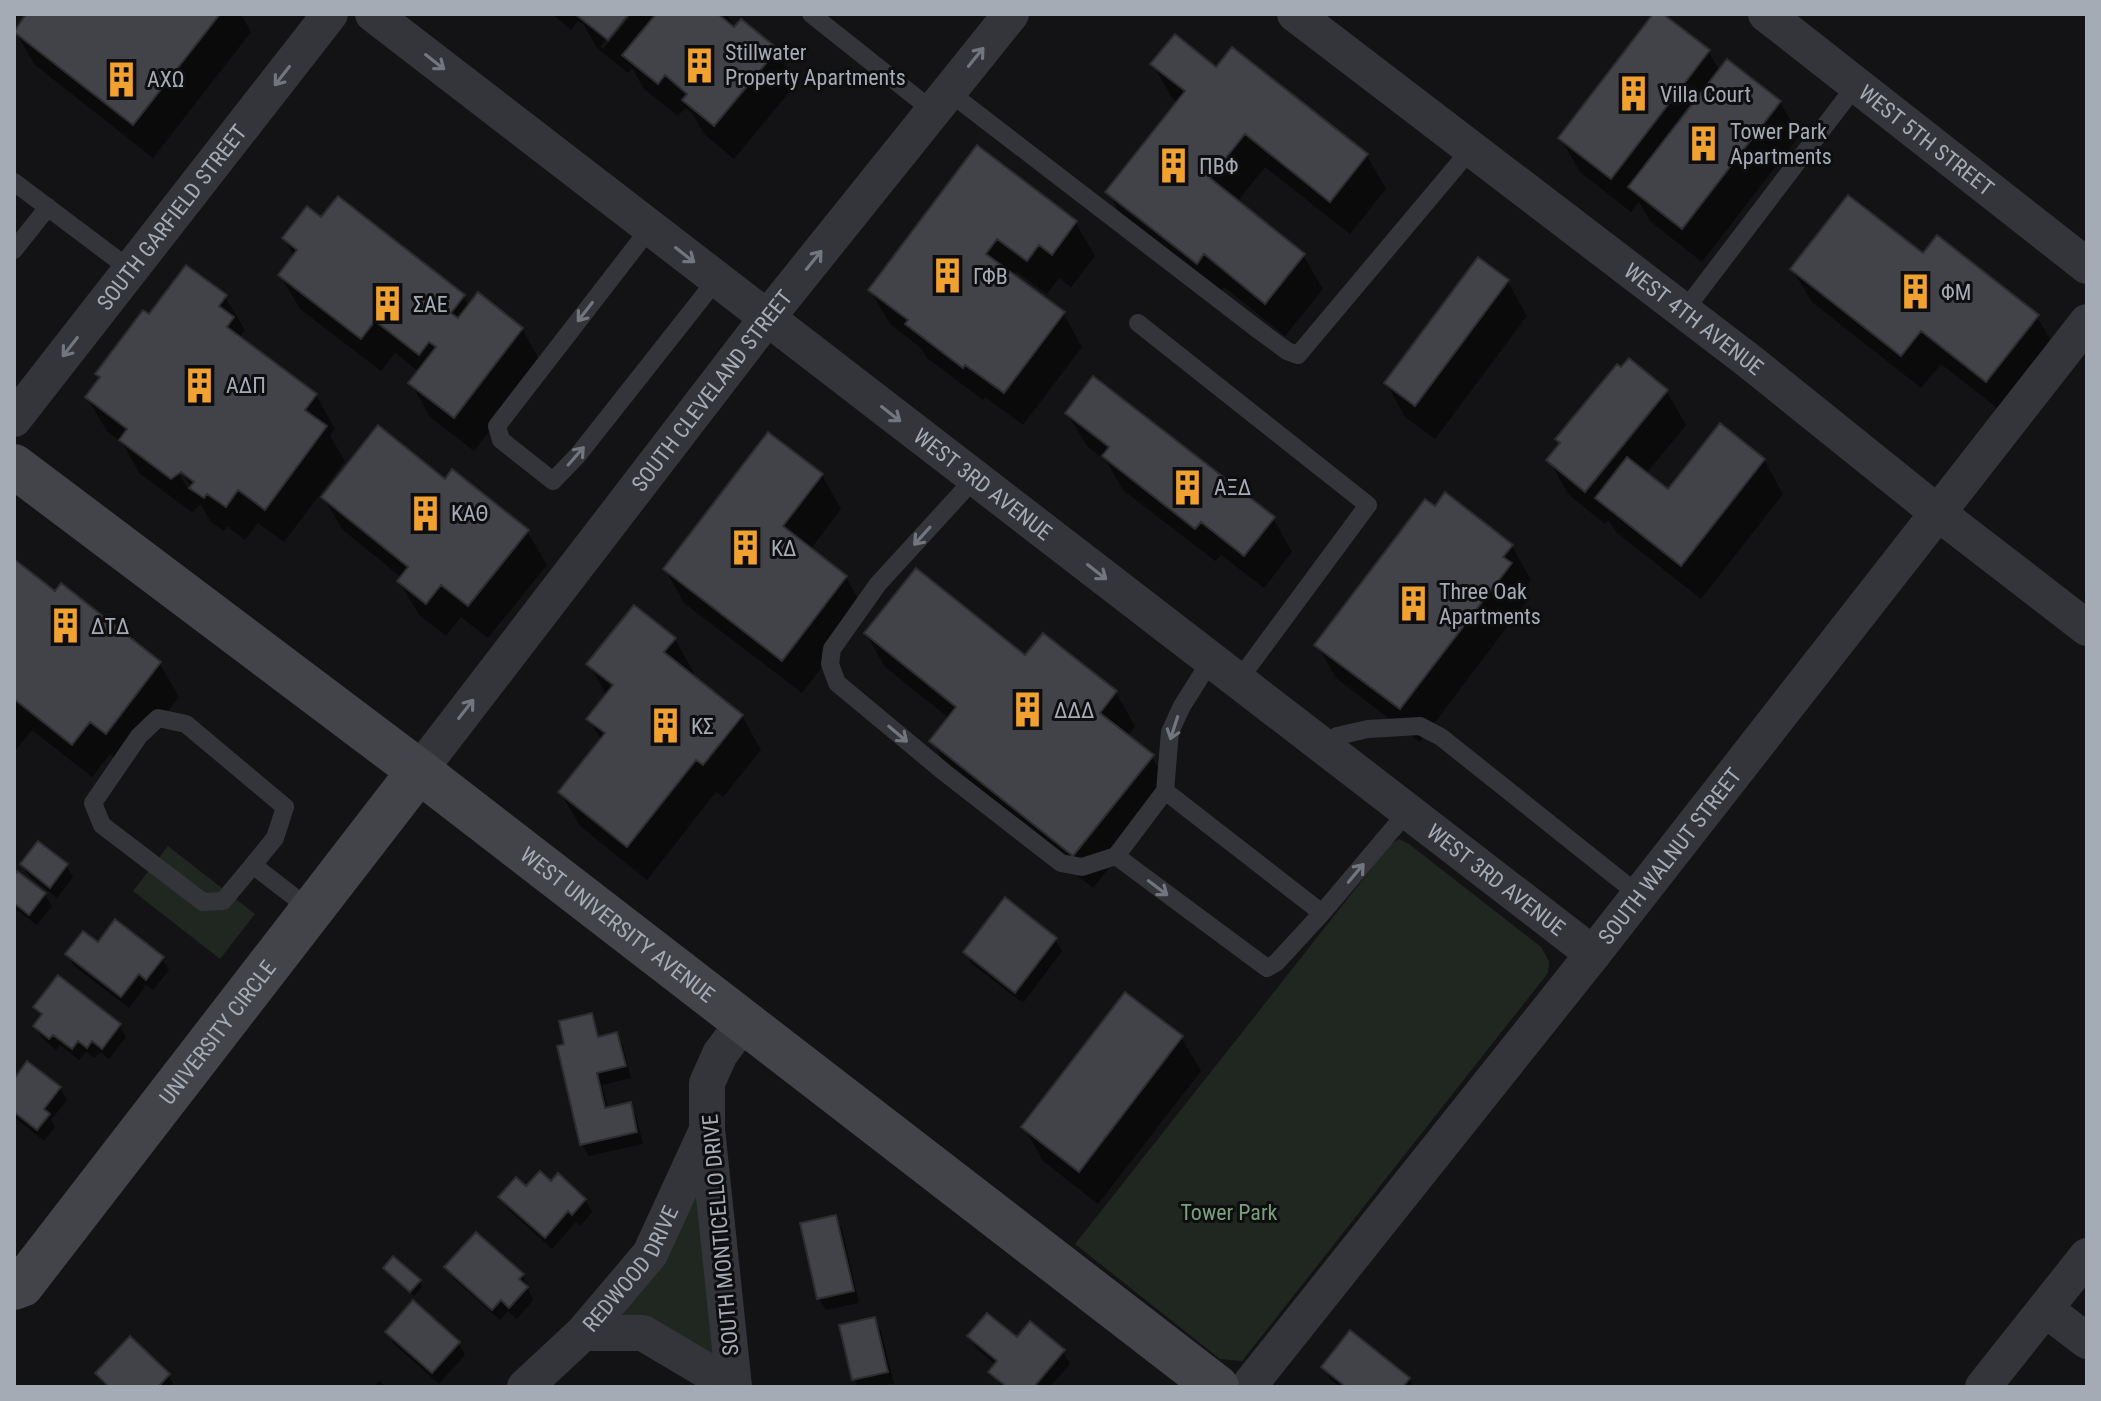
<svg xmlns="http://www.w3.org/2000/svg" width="2101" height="1401" font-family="'Roboto Condensed',sans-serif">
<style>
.green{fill:#1f2720}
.shadow{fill:#0007;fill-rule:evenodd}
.building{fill:#424348;stroke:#2d2d31;stroke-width:2}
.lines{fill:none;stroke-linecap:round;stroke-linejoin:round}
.lane{stroke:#34353a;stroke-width:18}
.street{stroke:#34353a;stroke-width:36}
.secondary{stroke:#42444a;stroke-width:44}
.oneway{stroke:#72767e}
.labels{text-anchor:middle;stroke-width:6;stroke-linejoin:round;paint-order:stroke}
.poi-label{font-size:22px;fill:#a5abb5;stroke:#0e0e10;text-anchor:start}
.street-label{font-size:22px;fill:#a5abb5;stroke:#0e0e10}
.park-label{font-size:22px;fill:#7ca07c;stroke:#0e0e10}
</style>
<rect width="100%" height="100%" fill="#131315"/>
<path class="green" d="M1399,839L1409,844L1541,947L1549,961L1548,973L1242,1361L1220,1359L1075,1244L1390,845Z
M168,846L255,914L220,959L133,891Z
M707,1129L734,1387L643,1333H583Z"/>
<path class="shadow" d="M29,14H241L251,32L153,158L35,65L15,31Z
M552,14H626L600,47L603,49L632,14H727L735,28L776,50L796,84L734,159L704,134L692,113L685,108L678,116L644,89L632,68L628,73L597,48L584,25L578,21L571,30Z
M1655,14H1659L1708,51L1720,71L1780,102L1799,136L1702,262L1650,221L1639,202L1631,212L1580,172L1561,139Z
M1153,64L1367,156L1386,189L1350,234L1265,167L1237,202L1303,255L1323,289L1285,336L1224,287L1216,296L1127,226L1108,192L1179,103L1172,98Z
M977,148L1075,222L1095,256L1071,287L1059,278L1047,294L1017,272L1013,276L1063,313L1082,347L1023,425L985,397L983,400L927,358L920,347L890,324L870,290Z
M284,239L463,296L469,307L522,329L541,363L474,451L430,417L411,383L419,372L395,353L381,371L300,309L280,275L295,257Z
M1924,256L2037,317L2057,350L2006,415L1941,364L1921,388L1812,302L1792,269Z
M1478,260L1508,282L1527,316L1435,439L1405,417L1386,383Z
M225,297L245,330L241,335L246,344L316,395L335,429L330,436L345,461L284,542L258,523L245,540L227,526L224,531L211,522L201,504L192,512L140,474L123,444L107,431L87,398L101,380L97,374L150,317ZM177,463L192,488L189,491L174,465Z
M1629,361L1667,392L1686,425L1646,474L1669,492L1764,460L1783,494L1701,599L1616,532L1609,520L1605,524L1568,494L1549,460L1561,445L1557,439Z
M1067,413L1273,518L1292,552L1264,588L1221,555L1215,561L1123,490L1107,462L1087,446Z
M822,475L841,509L810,550L846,577L865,611L802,693L684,603L665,569Z
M445,481L527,531L547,565L488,638L461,617L446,636L419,615L399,581L402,578L343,530L323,497Z
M1435,509L1512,546L1531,580L1524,589L1529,598L1420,742L1336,678L1317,645Z
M14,561L55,594L160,664L179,697L125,766L110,754L92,777L32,730L14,752Z
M866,634L1026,658L1043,635L1116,693L1135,726L1127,737L1152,757L1171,790L1093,888L951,775L932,741L950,719L885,667Z
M675,639L694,673L691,676L742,716L761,750L723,797L716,792L647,880L580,826L560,792L601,740L589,719L607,696L589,664Z
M22,865H66L73,877L57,898L29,876Z
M14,879L45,895L52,906L37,925L14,908Z
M1055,939L1062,951L1023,1003L972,964L965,952Z
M98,945L162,958L169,970L153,990L146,985L129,1008L74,966L68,955Z
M36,1007L119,1025L126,1037L109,1059L100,1052L94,1058L86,1052L79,1060L60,1045L56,1050L42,1038L35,1027L42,1018Z
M591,1016L600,1038L616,1035L623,1046L631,1078L602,1085L608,1109L630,1105L636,1116L643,1144L589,1156L582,1144Z
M1181,1037L1201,1071L1098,1204L1043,1161L1024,1127Z
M14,1082L60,1088L67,1100L51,1120L55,1127L44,1141L14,1117Z
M551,1184L585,1200L592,1212L580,1226L576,1222L552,1249L508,1209L501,1197Z
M835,1217L842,1229L859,1303L826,1310L819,1298Z
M385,1268L419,1281L422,1287L414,1296Z
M447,1268L522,1275L533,1300L517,1319L508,1311L500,1320L454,1279Z
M874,1319L881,1331L894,1384L859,1387L854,1380L842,1327Z
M388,1332L458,1343L465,1355L439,1384L394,1344Z
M970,1337L1017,1340L1063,1352L1070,1364L1050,1387H1002L991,1372L996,1365L977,1349Z
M1324,1367L1409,1379L1413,1387H1340L1330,1379Z
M97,1374L168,1375L175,1387H106Z
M379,1381L386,1387H374Z"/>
<path class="building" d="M26,14H220L133,125L14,32Z
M575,14H629L608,40Z
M656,14H718L734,27L741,19L778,49L714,126L682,100L687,94L665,75L658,84L622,55Z
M1653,14H1663L1710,50L1611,179L1558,138Z
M1175,34L1216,67L1232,47L1368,154L1330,202L1245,134L1210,178L1305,254L1265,304L1204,254L1197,264L1105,192L1185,91L1150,64Z
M1727,59L1781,101L1682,229L1628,187Z
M977,145L1077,221L1052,255L1039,245L1027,261L997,239L986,254L1065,312L1004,393L965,365L963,368L905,324L908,320L868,290Z
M1848,195L1923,253L1937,235L2039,315L1986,382L1921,331L1901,356L1790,269Z
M338,196L465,295L451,313L458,318L478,292L523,328L454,418L408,383L436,347L429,342L419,355L375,321L361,339L278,275L297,250L282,238L307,206L321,217Z
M1478,257L1509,280L1415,406L1384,383Z
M186,265L227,295L219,306L234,317L227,327L317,394L305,410L327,426L265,510L238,490L226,507L207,494L204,498L189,488L194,482L181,472L171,479L119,440L127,429L85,397L100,377L95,374L143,310L149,314Z
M1629,358L1668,390L1585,492L1546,460L1560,443L1555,439L1617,364L1621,367Z
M1093,376L1275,517L1244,556L1201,522L1195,529L1102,456L1109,447L1065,413Z
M1720,423L1765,459L1681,566L1595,498L1627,457L1668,489Z
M378,425L445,479L452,469L529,530L468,606L441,585L426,604L397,581L408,567L321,497Z
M768,432L823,474L783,526L847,576L782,661L663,569Z
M1445,492L1513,545L1503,557L1512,563L1400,709L1314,645L1425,499L1435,506Z
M14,559L55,591L61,583L161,662L106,734L90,722L72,745L14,699Z
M916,568L1025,655L1043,633L1117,691L1100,713L1154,755L1073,856L929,741L956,707L864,633Z
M634,605L676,638L664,652L743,715L703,765L696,760L627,847L558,792L605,733L586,719L613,685L586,664Z
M38,841L68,864L50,888L20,864Z
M17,871L46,893L29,915L14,903V876Z
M1005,897L1057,938L1015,993L963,952Z
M115,919L164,957L146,980L139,974L121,997L65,954L83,931L98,942Z
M58,975L121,1024L102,1049L92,1041L87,1048L78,1041L72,1049L53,1035L49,1039L33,1026L42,1014L33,1007Z
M1125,992L1183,1036L1079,1172L1021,1127Z
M592,1013L598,1037L617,1032L626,1066L597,1073L605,1108L631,1102L637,1132L580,1145L557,1046L564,1044L559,1021Z
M27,1061L61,1087L44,1109L50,1114L37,1130L14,1112V1079Z
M540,1171L551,1181L558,1173L586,1199L572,1215L568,1211L545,1238L498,1197L516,1177L526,1186Z
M836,1215L854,1291L817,1299L800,1223Z
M476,1232L524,1274L519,1279L528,1287L509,1308L501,1300L492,1310L444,1267Z
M393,1256L421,1280L410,1292L383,1268Z
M413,1300L460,1342L432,1373L385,1332Z
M987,1313L1017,1337L1030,1321L1065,1350L1034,1387H1007L988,1372L997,1361L967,1336Z
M875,1317L888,1372L852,1380L839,1325Z
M1350,1330L1410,1378L1403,1387H1346L1321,1367Z
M130,1336L170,1374L158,1387H109L95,1373Z"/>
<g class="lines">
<path class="lane" d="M811,14L933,111
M949,92L1256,328L1287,351L1298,355L1471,149
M14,182L131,270
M650,228L497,426L501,440L553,481L578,455L717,279
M14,250L48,207
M1684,311L1856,85
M1138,323L1368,505L1238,681
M975,478L878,584L832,649L830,664L837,683L944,772L1061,863L1082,867L1116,856
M1211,660L1182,706L1170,732L1165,791L1322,913L1408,811
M1324,747L1337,736L1368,729L1420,726L1441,737L1639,895
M1165,791L1116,856L1267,968L1276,963L1322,913
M253,865L223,901L203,902L102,825L93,803L139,736L158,718L186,724L285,807L275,838L253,865L311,910"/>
<g class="street">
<path id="s1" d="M373,14L1593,954"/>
<path id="s2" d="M1295,14L1749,361L1938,513L2087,628"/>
<path id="s3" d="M1766,14L2087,266"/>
<path id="s4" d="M14,419L330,14"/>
<path id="s5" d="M419,771L767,318L1011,14"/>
<path d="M2045,1309L2087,1341"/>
<path d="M583,1333H643L734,1387"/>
<path id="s6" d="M525,1387L583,1333L650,1254L707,1130"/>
<path d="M734,1387L707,1129V1083L720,1054L743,1023"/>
<path id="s7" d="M1248,1387L1593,954L2087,322"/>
<path d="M1983,1387L2087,1256"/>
</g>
<g class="secondary">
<path id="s8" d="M14,466L419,771L1217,1387"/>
<path id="s9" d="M14,1288L22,1285L419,771"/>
</g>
</g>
<defs><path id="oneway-shaft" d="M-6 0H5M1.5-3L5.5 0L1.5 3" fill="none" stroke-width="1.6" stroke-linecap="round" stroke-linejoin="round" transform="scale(2)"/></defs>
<g class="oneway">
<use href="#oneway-shaft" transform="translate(976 57) rotate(-51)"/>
<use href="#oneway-shaft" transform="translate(435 62) rotate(38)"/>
<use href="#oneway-shaft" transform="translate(282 76) rotate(128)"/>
<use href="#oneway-shaft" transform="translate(685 255) rotate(38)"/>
<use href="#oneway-shaft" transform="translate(814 260) rotate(-51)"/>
<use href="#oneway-shaft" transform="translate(585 312) rotate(128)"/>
<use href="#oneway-shaft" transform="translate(70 347) rotate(128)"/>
<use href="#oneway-shaft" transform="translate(891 414) rotate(38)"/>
<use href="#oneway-shaft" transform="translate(576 456) rotate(-49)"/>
<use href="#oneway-shaft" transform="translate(922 536) rotate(132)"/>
<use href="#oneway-shaft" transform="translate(1097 572) rotate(38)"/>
<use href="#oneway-shaft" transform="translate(466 709) rotate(-52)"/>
<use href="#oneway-shaft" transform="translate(1174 728) rotate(108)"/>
<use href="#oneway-shaft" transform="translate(898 734) rotate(40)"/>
<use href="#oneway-shaft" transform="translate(1356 873) rotate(-50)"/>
<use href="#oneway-shaft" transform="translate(1158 888) rotate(37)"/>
</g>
<defs>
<symbol id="building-bare" viewBox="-9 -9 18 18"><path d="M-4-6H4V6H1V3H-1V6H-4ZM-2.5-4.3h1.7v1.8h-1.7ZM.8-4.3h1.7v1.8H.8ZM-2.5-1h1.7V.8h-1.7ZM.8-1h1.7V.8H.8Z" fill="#f0a130" stroke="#0e0e10" stroke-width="2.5" paint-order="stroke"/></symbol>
</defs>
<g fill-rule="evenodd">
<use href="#building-bare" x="674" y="40" width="51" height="51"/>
<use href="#building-bare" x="96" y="54" width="51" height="51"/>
<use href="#building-bare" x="1608" y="68" width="51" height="51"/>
<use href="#building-bare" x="1678" y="118" width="51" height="51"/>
<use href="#building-bare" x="1148" y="140" width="51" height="51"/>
<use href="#building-bare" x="922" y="250" width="51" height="51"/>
<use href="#building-bare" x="1890" y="266" width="51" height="51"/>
<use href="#building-bare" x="362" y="278" width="51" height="51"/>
<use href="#building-bare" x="174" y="360" width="51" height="51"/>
<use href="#building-bare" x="1162" y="462" width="51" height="51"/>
<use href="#building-bare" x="400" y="488" width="51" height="51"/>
<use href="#building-bare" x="720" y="522" width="51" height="51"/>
<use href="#building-bare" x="1388" y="578" width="51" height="51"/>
<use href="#building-bare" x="40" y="600" width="51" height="51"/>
<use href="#building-bare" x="1002" y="684" width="51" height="51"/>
<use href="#building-bare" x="640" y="700" width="51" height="51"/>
</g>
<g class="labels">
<g class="poi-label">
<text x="725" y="60">Stillwater<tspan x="725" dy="25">Property Apartments</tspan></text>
<text x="147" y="87">ΑΧΩ</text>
<text x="1660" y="102">Villa Court</text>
<text x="1730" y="139">Tower Park<tspan x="1730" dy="25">Apartments</tspan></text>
<text x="1199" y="174">ΠΒΦ</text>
<text x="973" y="284">ΓΦΒ</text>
<text x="1941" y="300">ΦΜ</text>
<text x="413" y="312">ΣAE</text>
<text x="226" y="393">ΑΔΠ</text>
<text x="1214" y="495">ΑΞΔ</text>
<text x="451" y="521">ΚΑΘ</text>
<text x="771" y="556">ΚΔ</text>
<text x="1439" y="599">Three Oak<tspan x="1439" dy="25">Apartments</tspan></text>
<text x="91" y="634">ΔTΔ</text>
<text x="1054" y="718">ΔΔΔ</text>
<text x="691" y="734">KΣ</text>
</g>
<g class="street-label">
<text dy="8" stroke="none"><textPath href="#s3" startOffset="204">WEST 5TH STREET</textPath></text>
<text dy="8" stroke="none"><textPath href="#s4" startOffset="256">SOUTH GARFIELD STREET</textPath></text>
<text dy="8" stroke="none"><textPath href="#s2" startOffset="502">WEST 4TH AVENUE</textPath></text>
<text dy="8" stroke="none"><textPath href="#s5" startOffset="480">SOUTH CLEVELAND STREET</textPath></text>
<text dy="8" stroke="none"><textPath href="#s1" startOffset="770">WEST 3RD AVENUE</textPath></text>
<text dy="8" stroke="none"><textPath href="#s7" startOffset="678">SOUTH WALNUT STREET</textPath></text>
<text dy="8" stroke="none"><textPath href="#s1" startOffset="1418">WEST 3RD AVENUE</textPath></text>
<text dy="8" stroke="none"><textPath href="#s8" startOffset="758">WEST UNIVERSITY AVENUE</textPath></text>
<text dy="8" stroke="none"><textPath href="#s9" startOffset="328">UNIVERSITY CIRCLE</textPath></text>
<text transform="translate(720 1235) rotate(-95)" y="8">SOUTH MONTICELLO DRIVE</text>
<text dy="8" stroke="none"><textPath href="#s6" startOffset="160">REDWOOD DRIVE</textPath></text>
</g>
<g class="park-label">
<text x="1229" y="1220">Tower Park</text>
</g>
</g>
<rect width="2101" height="1401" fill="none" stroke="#a5abb5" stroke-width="32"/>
</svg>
